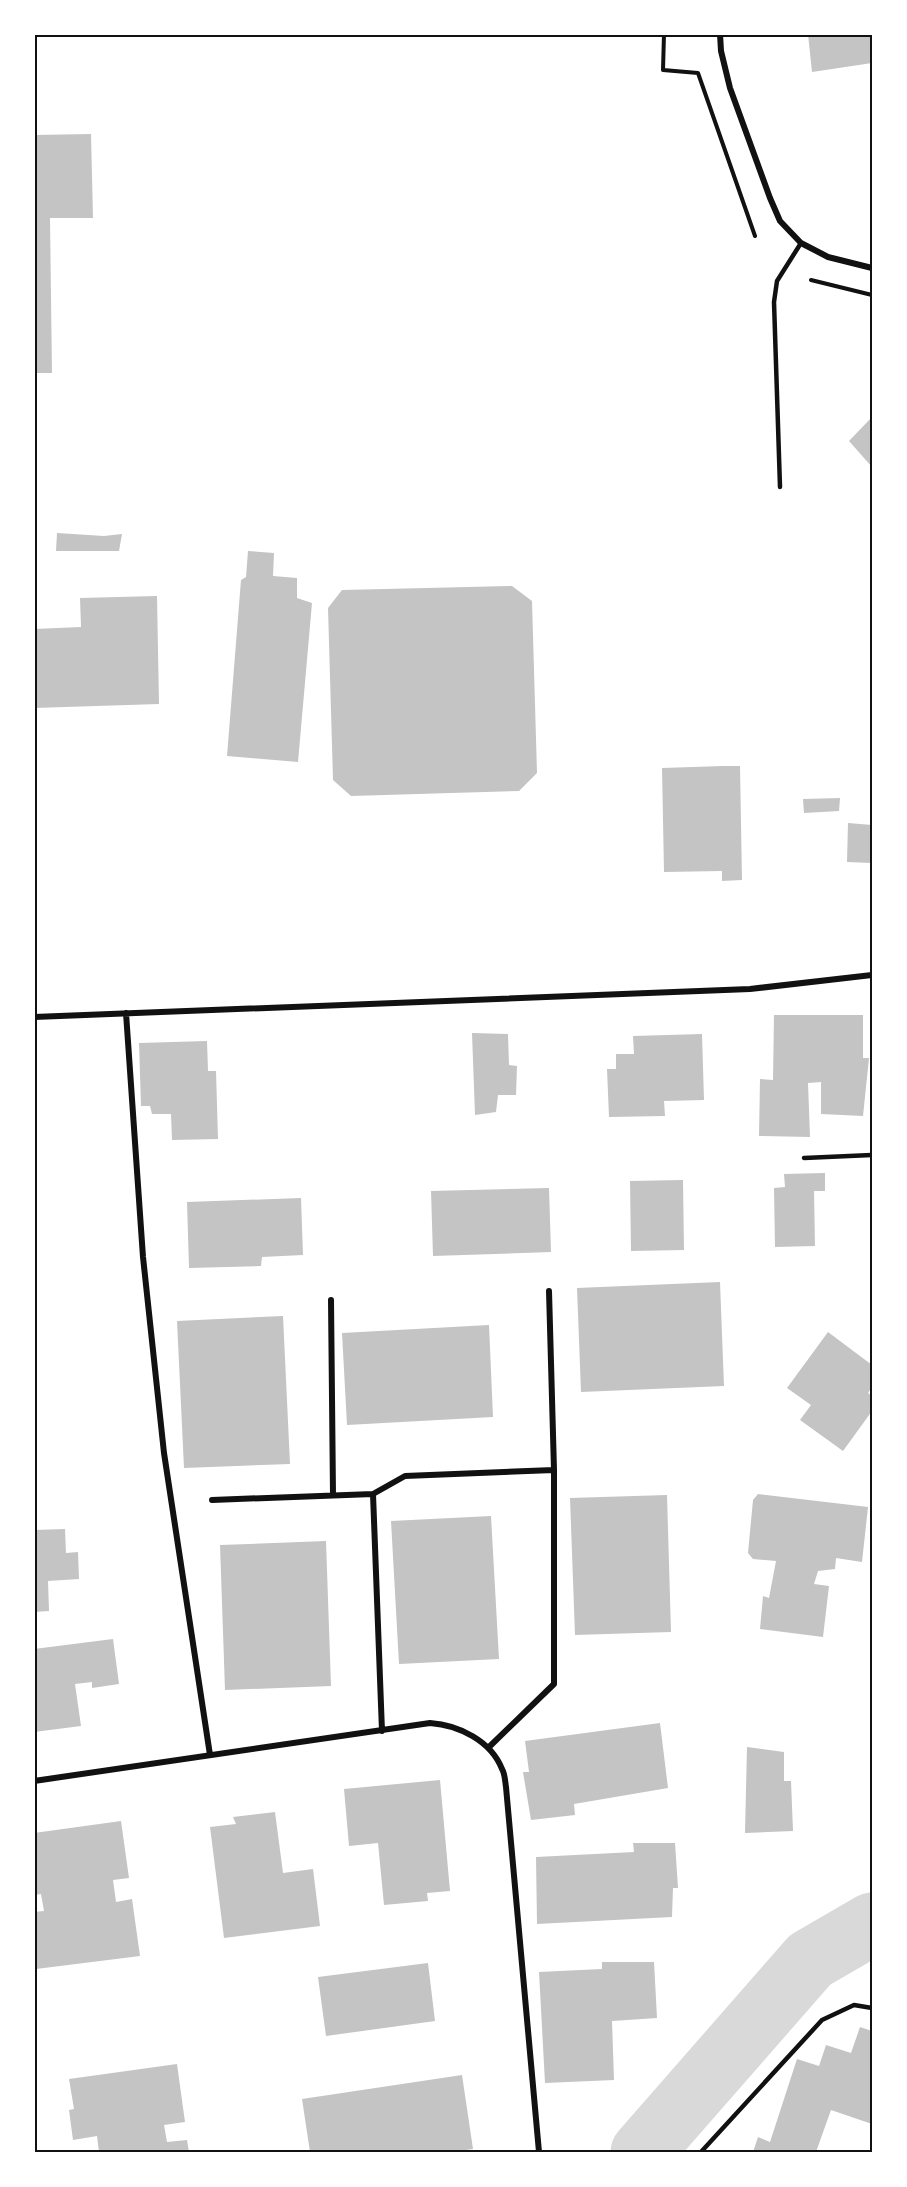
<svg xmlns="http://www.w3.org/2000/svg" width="907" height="2187" font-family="Figtree,sans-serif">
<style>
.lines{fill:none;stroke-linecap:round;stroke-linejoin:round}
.river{stroke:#d9d9d9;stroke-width:63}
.building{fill:#c4c4c4}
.path{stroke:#111;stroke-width:4}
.service{stroke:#111;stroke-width:4.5}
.minor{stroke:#111;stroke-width:6}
.neatline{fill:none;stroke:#111;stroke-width:2}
</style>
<rect width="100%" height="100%" fill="#fff"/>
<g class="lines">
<path class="river" d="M642,2152L810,1960L872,1924"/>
</g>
<path class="building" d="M808,34H872V63L812,72Z
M91,134L93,218H50L52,373H34V135Z
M872,417V467L849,441Z
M57,533L104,536L122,534L119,551H56Z
M248,551L274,553L273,576L297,578V598L312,603L298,762L227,756L241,580L246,577Z
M512,586L532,601L537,773L519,791L351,796L333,780L328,608L342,590Z
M157,596L159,704L34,708V629L81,627L80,598Z
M723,766H740L742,880L722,881V871L664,872L662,768Z
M840,798L839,811L804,813L803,799Z
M848,823L872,825V863L847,862Z
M774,1015H863V1058H869L863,1116L821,1114V1082L808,1083L810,1137L759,1136L760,1079L773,1080Z
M472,1033L508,1034L509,1065L517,1066L516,1095H498L496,1112L475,1115Z
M702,1034L704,1100L664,1101L665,1116L609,1117L607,1069H616V1054H634L633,1036Z
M207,1041L208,1071H216L218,1139L172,1140L171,1114H152L150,1106H141L139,1043Z
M825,1173V1191H814L815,1246L775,1247L774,1188L785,1187L784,1174Z
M683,1180L684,1250L631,1251L630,1181Z
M549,1188L551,1252L433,1256L431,1191Z
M301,1198L303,1255L262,1257L261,1266L189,1268L187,1202Z
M720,1282L724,1386L581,1392L577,1288Z
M283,1316L290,1464L184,1468L177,1321Z
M489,1325L493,1417L347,1425L342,1333Z
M828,1332L872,1365V1387L868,1393L872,1396V1411L843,1451L800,1420L811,1405L787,1388Z
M758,1494L868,1507L862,1562L836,1558L835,1569L818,1571L814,1584L829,1586L823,1637L760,1629L763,1596L769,1598L776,1561L753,1559L748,1553L753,1500Z
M667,1495L671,1632L575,1635L570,1498Z
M491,1516L499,1659L399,1664L391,1521Z
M65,1529L66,1553L78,1552L79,1579L48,1581L49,1611L34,1612V1530Z
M326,1541L331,1686L225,1690L220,1545Z
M113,1639L119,1684L92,1688V1682L75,1684L81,1726L34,1732V1649Z
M660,1723L668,1788L574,1804L575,1815L531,1820L523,1772H529L525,1741Z
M747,1747L784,1752V1781H791L793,1831L745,1833Z
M440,1780L450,1891L427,1893L428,1901L384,1905L378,1843L349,1846L344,1789Z
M275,1812L283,1873L313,1869L320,1926L224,1938L210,1827L236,1824L233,1817Z
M121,1821L129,1878L113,1880L116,1902L132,1899L140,1956L36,1969L34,1912L44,1911L41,1894L34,1895V1833Z
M633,1843H675L678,1888H673L672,1917L537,1924L536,1857L634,1852Z
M602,1962H654L657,2018L612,2021L614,2080L545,2083L539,1972L602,1969Z
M428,1963L435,2021L326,2036L318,1977Z
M860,2027L872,2031V2124L831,2110L816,2152H753L758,2137L770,2142L797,2059L819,2066L826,2045L851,2053Z
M177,2064L185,2122L164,2125L167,2142L187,2140L189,2152H99L97,2136L73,2140L69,2110L74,2109L69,2079Z
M462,2075L473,2149L451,2152H310L302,2099Z"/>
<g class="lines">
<path class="path" d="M664,34L663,70L698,73L755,236
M811,280L872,295"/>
<path class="service" d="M780,487L774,302L777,281L801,243
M804,1158L872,1155
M701,2152L822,2020L854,2005L872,2008"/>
<path class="minor" d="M720,34L721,51L730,88L770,198L780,221L801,243L828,257L872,268
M126,1013L143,1257L164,1453L210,1755
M34,1017L750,989L872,975
M549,1291L554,1470
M331,1300L333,1495
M373,1494L405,1476L554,1470V1684L488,1748
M212,1500L373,1494L382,1731
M34,1781L430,1723C459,1725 491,1741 502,1769C505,1774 505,1781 506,1787L539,2152"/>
</g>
<rect width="907" height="2187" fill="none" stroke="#ffffff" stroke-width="72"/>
<rect x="36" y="36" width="835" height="2115" class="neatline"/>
</svg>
